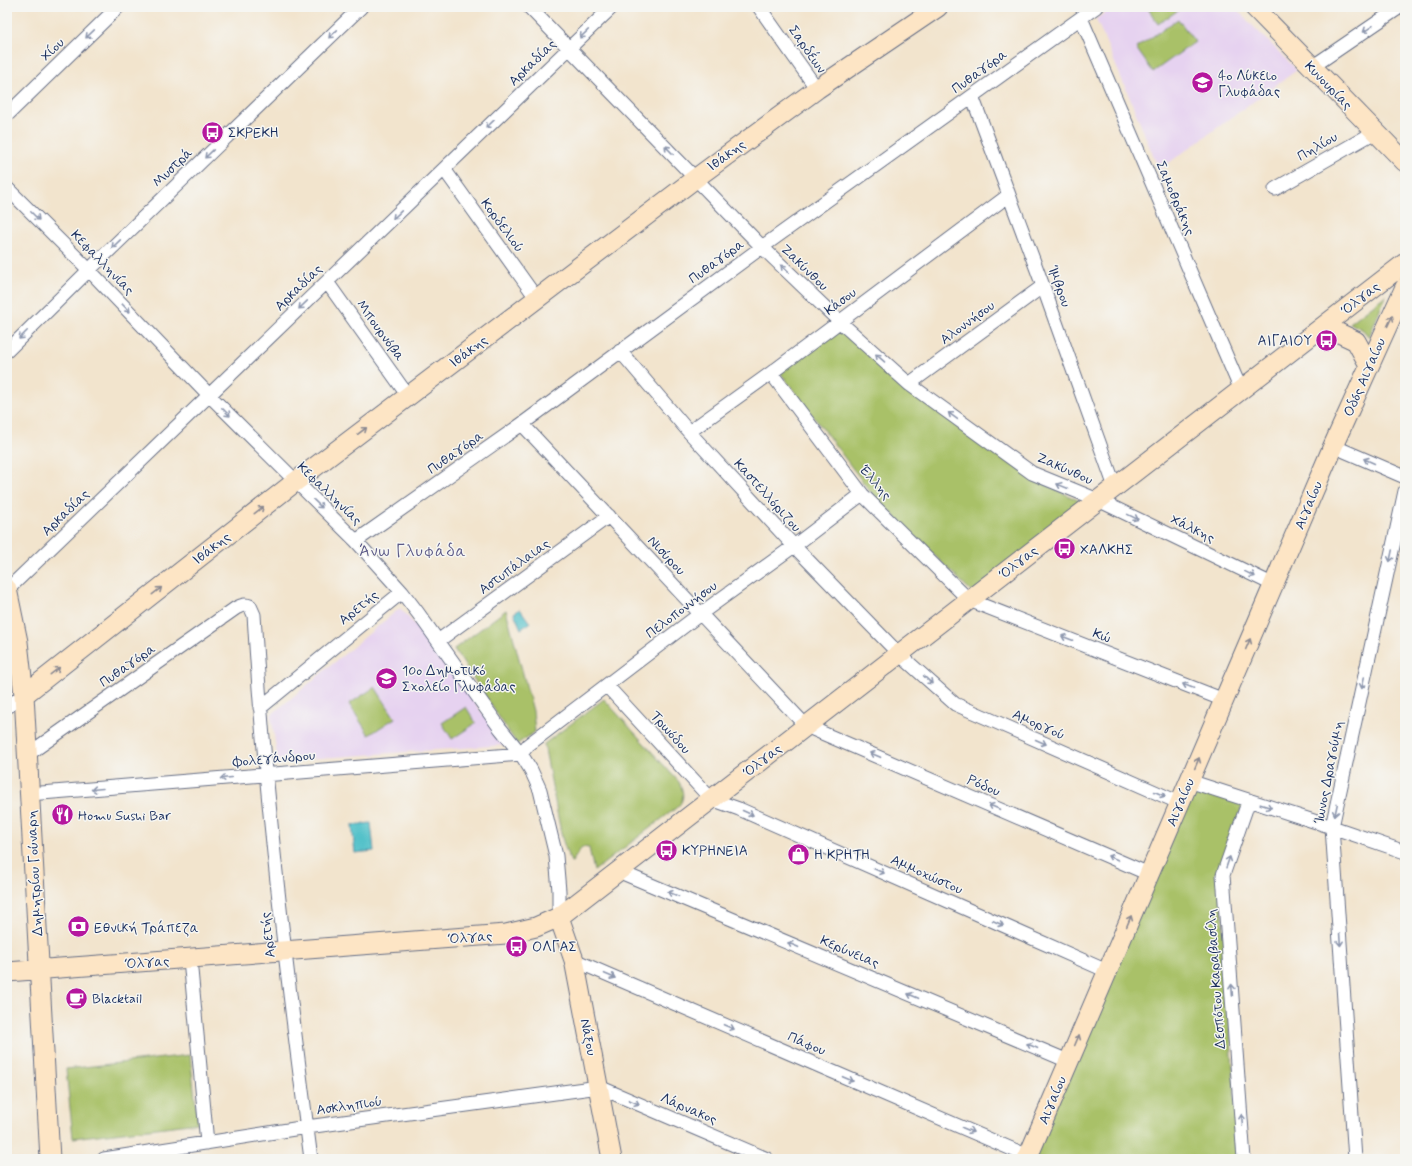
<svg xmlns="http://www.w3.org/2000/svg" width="1412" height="1166" font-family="Mynerve,sans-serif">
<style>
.built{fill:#e6d2f0}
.green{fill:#a9c167;stroke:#627862}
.water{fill:#53c1c9;stroke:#377894}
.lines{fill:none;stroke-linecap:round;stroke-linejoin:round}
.street-casing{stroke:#666e85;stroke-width:15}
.secondary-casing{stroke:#666e85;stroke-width:21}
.street{stroke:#fff;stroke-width:13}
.secondary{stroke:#fde5c5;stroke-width:19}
.oneway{stroke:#8d97ae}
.oneway2{stroke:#8c8a92}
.labels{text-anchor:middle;stroke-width:3;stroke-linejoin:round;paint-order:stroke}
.street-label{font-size:14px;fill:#1b2f5e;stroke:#f6f6f2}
.poi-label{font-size:14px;fill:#1b2f5e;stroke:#f6f6f2;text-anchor:start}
.quarter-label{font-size:16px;letter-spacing:1px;fill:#5c5a88;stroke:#f6f6f2}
</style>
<rect width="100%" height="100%" fill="#f6f6f2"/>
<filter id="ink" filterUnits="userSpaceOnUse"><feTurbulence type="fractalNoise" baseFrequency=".025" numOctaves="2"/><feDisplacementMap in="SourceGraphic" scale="8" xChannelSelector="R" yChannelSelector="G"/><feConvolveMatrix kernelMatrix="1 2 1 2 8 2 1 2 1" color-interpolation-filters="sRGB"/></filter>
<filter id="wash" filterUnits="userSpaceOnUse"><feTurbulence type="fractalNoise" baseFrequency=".012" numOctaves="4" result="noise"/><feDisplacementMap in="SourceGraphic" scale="16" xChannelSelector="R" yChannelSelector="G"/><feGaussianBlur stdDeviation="0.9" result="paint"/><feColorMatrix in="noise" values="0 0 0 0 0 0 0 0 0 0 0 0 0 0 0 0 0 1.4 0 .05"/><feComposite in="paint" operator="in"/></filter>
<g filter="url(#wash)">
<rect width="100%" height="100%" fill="#f2e4cd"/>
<path class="built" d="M1114,7H1234L1297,70L1159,170L1129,96L1096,19Z
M400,608L430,642L506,745L278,761L271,715Z"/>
<path class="green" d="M1147,7H1183L1158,24Z
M1178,19L1195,42L1153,72L1136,48Z
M1386,295L1369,337L1363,330L1350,323Z
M839,327L1030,477L1088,505L974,594L872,494L779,371Z
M506,610L533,711L535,732L517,744L454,649Z
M375,687L395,718L369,735L349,704Z
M604,699L679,782C684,792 685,801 676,808L594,871L589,848L582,847L572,862H571L567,853L562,838L544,744Z
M466,707L476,723L452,739L442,723Z
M1192,784L1243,803L1220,876L1239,1159H1031Z
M190,1055L198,1123L73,1138L66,1069Z"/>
<path class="water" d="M520,609L530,623L521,629L514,613Z
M371,823L374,851L355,853L352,825Z"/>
</g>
<g filter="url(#ink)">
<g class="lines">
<defs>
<path id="street" d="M529,7L762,247L839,321L909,384L1032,473L1098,500L1274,585
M759,7L817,89
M1081,18L1241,390
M1312,67L1400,7
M972,96L1043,286L1115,487
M7,115L118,7
M444,169L537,299
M7,188L89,270L210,396L356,541L402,592L418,613L500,728L521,754L531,770L540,790L556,856L559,891V917
M1275,189L1375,132
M327,282L408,396
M7,351L89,270L361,7
M620,351L689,432L794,546L899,654L955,704L1180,803
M771,373L862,494L969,600L1224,700
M909,384L1043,286
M522,424L806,726L1149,874
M689,432L771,373L1009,195
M1333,446L1405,477
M356,541L522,424L762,247L1096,7
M7,590L612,7
M438,641L609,516
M607,686L711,799L739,809L1107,971
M7,707L24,695
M260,708L402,592
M27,755L236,608C242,605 245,604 250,606L254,615C265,797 287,978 311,1159
M1189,781L1332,827L1405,852
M29,794L521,754L528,745L700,614L794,546L862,494
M618,871L1068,1061
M190,959L207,1143
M574,960L1028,1156
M104,1159L307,1127L599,1087L767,1159
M1244,1159L1223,875L1249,800
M1355,1159L1332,827L1405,491"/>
<path id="secondary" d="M1254,7L1405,162
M1319,330L1339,333L1356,341L1369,365
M7,589L18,642L24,695L50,1159
M24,695L295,482L696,178L817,89L938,7
M559,917L574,960L612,1159
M7,972L506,934L536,927L559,917L1405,263
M1027,1159L1333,446L1405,287"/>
</defs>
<use href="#street" class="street-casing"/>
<use href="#secondary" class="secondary-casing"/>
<use href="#street" class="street"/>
<use href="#secondary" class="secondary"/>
</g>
<defs><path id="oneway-shaft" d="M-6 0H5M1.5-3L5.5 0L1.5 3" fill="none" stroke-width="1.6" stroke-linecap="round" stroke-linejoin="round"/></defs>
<g class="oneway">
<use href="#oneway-shaft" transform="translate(1368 29) rotate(146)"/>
<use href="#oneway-shaft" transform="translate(90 34) rotate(136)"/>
<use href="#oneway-shaft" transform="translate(333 34) rotate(136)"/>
<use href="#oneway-shaft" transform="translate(584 34) rotate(136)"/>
<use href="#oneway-shaft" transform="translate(490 124) rotate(136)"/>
<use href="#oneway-shaft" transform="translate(669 150) rotate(-134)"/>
<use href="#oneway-shaft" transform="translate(209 154) rotate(136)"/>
<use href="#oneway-shaft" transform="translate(397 215) rotate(136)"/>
<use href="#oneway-shaft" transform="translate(35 216) rotate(45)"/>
<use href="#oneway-shaft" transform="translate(116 244) rotate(136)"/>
<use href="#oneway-shaft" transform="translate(785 269) rotate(-136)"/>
<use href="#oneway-shaft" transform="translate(303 305) rotate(136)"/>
<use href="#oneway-shaft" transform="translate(126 308) rotate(46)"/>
<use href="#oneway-shaft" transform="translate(23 335) rotate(135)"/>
<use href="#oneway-shaft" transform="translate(880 358) rotate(-139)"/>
<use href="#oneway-shaft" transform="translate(226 412) rotate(45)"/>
<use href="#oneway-shaft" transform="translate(953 416) rotate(-144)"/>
<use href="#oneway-shaft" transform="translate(1369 461) rotate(-156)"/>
<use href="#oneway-shaft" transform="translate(1062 486) rotate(-158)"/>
<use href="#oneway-shaft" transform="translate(318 504) rotate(44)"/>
<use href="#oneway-shaft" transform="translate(1133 517) rotate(26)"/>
<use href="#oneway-shaft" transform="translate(1391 556) rotate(102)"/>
<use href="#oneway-shaft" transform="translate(1250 574) rotate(26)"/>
<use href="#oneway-shaft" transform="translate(1067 638) rotate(-159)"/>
<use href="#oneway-shaft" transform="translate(928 680) rotate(43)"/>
<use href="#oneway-shaft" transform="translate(1363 683) rotate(102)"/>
<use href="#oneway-shaft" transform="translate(1188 686) rotate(-159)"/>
<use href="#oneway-shaft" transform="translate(1041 742) rotate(24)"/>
<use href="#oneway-shaft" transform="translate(875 755) rotate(-157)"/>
<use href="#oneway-shaft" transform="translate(226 778) rotate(175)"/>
<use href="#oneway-shaft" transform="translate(97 789) rotate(175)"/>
<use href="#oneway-shaft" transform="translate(1160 794) rotate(24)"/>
<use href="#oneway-shaft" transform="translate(1266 806) rotate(18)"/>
<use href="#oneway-shaft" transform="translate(994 807) rotate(-157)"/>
<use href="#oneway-shaft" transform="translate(1336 810) rotate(102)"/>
<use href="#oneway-shaft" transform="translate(748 813) rotate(24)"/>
<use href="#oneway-shaft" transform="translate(1113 858) rotate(-157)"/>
<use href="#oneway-shaft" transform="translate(1228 862) rotate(-71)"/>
<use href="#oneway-shaft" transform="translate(879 871) rotate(24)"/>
<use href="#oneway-shaft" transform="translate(673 894) rotate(-157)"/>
<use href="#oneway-shaft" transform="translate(998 923) rotate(24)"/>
<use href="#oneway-shaft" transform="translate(1340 940) rotate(86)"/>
<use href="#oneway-shaft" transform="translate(793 945) rotate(-157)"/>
<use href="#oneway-shaft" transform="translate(610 976) rotate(23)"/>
<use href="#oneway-shaft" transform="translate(1232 990) rotate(-94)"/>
<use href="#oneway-shaft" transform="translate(913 996) rotate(-157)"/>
<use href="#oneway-shaft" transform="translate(729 1027) rotate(23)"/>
<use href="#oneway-shaft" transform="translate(1032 1046) rotate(-157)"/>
<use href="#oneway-shaft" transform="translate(848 1079) rotate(23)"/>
<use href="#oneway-shaft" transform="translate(634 1102) rotate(23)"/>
<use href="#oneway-shaft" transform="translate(1242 1120) rotate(-94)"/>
<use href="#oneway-shaft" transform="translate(968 1130) rotate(23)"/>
</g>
<g class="oneway2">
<use href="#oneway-shaft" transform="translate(1390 321) rotate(-65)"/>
<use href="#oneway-shaft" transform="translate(362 431) rotate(-37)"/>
<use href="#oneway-shaft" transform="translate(259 510) rotate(-38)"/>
<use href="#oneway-shaft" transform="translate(157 591) rotate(-38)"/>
<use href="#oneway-shaft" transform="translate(1248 644) rotate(-67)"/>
<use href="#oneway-shaft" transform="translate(55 671) rotate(-38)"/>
<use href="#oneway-shaft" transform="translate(1197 763) rotate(-67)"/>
<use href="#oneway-shaft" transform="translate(1129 921) rotate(-67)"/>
<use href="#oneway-shaft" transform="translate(1077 1040) rotate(-67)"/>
</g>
</g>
<defs>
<symbol id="school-disc" viewBox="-11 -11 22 22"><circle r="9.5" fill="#b5179e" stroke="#f6f6f2"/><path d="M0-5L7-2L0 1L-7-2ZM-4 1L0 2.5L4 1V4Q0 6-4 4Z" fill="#fff"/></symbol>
<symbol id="bus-disc" viewBox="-11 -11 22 22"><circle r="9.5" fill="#b5179e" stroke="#f6f6f2"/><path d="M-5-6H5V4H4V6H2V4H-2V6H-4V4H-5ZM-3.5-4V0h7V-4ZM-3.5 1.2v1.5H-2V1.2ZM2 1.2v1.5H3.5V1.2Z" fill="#fff"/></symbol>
<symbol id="restaurant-disc" viewBox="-11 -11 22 22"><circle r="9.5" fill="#b5179e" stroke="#f6f6f2"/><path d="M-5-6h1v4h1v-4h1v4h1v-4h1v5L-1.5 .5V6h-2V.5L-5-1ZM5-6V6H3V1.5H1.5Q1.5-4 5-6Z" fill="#fff"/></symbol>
<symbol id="shop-disc" viewBox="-11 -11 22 22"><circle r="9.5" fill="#b5179e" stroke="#f6f6f2"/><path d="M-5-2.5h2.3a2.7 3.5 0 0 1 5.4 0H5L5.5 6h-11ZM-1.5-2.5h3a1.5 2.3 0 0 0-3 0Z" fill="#fff"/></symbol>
<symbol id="bank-disc" viewBox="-11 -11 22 22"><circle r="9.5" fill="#b5179e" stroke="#f6f6f2"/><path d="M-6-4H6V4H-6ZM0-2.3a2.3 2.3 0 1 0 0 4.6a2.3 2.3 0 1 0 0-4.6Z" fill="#fff"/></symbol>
<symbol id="cafe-disc" viewBox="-11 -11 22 22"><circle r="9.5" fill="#b5179e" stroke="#f6f6f2"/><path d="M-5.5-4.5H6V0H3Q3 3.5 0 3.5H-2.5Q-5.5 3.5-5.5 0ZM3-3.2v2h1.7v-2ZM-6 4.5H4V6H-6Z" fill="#fff"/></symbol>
</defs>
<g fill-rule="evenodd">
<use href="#school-disc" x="1190" y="70" width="25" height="25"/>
<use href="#bus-disc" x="200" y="120" width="25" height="25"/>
<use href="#bus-disc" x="1314" y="328" width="25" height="25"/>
<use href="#bus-disc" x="1052" y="536" width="25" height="25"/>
<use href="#school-disc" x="374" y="666" width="25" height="25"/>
<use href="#restaurant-disc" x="50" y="802" width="25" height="25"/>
<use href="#bus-disc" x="654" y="838" width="25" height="25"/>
<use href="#shop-disc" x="786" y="842" width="25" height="25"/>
<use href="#bank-disc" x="66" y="914" width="25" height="25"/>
<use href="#bus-disc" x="504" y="934" width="25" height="25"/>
<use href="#cafe-disc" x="64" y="986" width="25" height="25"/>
</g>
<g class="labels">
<g class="street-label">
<text transform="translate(52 49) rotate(-44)" y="5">Χίου</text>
<text transform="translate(808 49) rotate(55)" y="5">Σαρδέων</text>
<text transform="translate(532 62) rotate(-44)" y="5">Αρκαδίας</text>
<text transform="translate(979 71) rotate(-36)" y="5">Πυθαγόρα</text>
<text transform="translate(1329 85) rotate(46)" y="5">Κυνουρίας</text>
<text transform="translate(1317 146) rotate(-30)" y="5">Πηλίου</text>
<text transform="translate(726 155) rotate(-36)" y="5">Ιθάκης</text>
<text transform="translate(172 167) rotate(-44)" y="5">Μυστρά</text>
<text transform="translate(1176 198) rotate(67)" y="5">Σαμοθράκης</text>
<text transform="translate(503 225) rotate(54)" y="5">Κορδελιού</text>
<text transform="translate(716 261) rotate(-36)" y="5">Πυθαγόρα</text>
<text transform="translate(103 262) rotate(46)" y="5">Κεφαλληνίας</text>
<text transform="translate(805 267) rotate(44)" y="5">Ζακύνθου</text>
<text transform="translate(1060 286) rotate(70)" y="5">Ίμβρου</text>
<text transform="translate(298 287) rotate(-44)" y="5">Αρκαδίας</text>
<text transform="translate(1360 298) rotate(-38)" y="5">Όλγας</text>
<text transform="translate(840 301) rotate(-37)" y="5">Κάσου</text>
<text transform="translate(967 322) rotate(-36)" y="5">Αλοννήσου</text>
<text transform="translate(381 330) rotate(54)" y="5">Μπουρνόβα</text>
<text transform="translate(468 351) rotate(-37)" y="5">Ιθάκης</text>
<text transform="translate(1364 377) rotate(-66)" y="5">Οδóς Αιγαίου</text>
<text transform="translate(455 452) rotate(-35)" y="5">Πυθαγόρα</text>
<text transform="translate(1065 468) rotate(24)" y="5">Ζακύνθου</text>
<text transform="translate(876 482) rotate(49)" y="5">Έλλης</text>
<text transform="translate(330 493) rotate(44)" y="5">Κεφαλληνίας</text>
<text transform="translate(768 495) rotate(48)" y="5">Καστελλόριζου</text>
<text transform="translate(1308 505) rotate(-67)" y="5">Αιγαίου</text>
<text transform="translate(65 512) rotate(-44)" y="5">Αρκαδίας</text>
<text transform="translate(1193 528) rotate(26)" y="5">Χάλκης</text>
<text transform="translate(211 548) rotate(-38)" y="5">Ιθάκης</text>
<text transform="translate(667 555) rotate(47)" y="5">Νισύρου</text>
<text transform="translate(1018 562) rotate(-38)" y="5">Όλγας</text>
<text transform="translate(514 566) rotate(-36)" y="5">Αστυπάλαιας</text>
<text transform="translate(358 607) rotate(-39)" y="5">Αρετής</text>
<text transform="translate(681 609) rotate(-37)" y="5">Πελοποννήσου</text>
<text transform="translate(1102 635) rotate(21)" y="5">Κώ</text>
<text transform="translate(127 665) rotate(-35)" y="5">Πυθαγόρα</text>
<text transform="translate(1039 724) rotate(24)" y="5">Αμοργού</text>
<text transform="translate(671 732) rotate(48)" y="5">Τρωόδου</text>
<text transform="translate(274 758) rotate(-5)" y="5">Φολεγάνδρου</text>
<text transform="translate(762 760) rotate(-38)" y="5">Όλγας</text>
<text transform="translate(1328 772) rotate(-79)" y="5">Ίωνος Δραγούμη</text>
<text transform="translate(984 785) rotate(23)" y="5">Ρόδου</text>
<text transform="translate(1180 802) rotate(-67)" y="5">Αιγαίου</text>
<text transform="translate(34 873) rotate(-93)" y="5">Δημητρίου Γούναρη</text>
<text transform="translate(927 874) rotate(24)" y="5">Αμμοχώστου</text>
<text transform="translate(267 935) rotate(-97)" y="5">Αρετής</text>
<text transform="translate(470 937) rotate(-4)" y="5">Όλγας</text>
<text transform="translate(850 951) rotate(23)" y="5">Κερύνειας</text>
<text transform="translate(147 962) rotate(-4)" y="5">Όλγας</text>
<text transform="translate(1215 979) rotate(-94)" y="5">Δεσπότου Καραβασίλη</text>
<text transform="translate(589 1037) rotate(79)" y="5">Νάξου</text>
<text transform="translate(807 1043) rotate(23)" y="5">Πάφου</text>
<text transform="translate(1052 1100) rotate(-67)" y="5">Αιγαίου</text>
<text transform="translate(349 1105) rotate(-8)" y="5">Ασκληπιού</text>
<text transform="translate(689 1108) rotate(23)" y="5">Λάρνακος</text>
</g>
<g class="poi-label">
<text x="1218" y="80">4ο Λύκειο<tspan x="1218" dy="16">Γλυφάδας</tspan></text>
<text x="228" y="137">ΣΚΡΕΚΗ</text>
<text x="1312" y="345" text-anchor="end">ΑΙΓΑΙΟΥ</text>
<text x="1080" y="554">ΧΑΛΚΗΣ</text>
<text x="402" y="675">10o Δημοτικό<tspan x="402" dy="16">Σχολείο Γλυφάδας</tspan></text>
<text x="78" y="820">Homu Sushi Bar</text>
<text x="682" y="855">ΚΥΡΗΝΕΙΑ</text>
<text x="814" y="859">Η ΚΡΗΤΗ</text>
<text x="94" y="932">Εθνική Τράπεζα</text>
<text x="532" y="951">ΟΛΓΑΣ</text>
<text x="92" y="1003">Blacktail</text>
</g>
<g class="quarter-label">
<text x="413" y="556">Άνω Γλυφάδα</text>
</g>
</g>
<rect width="1412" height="1166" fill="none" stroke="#f6f6f2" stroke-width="24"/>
</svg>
